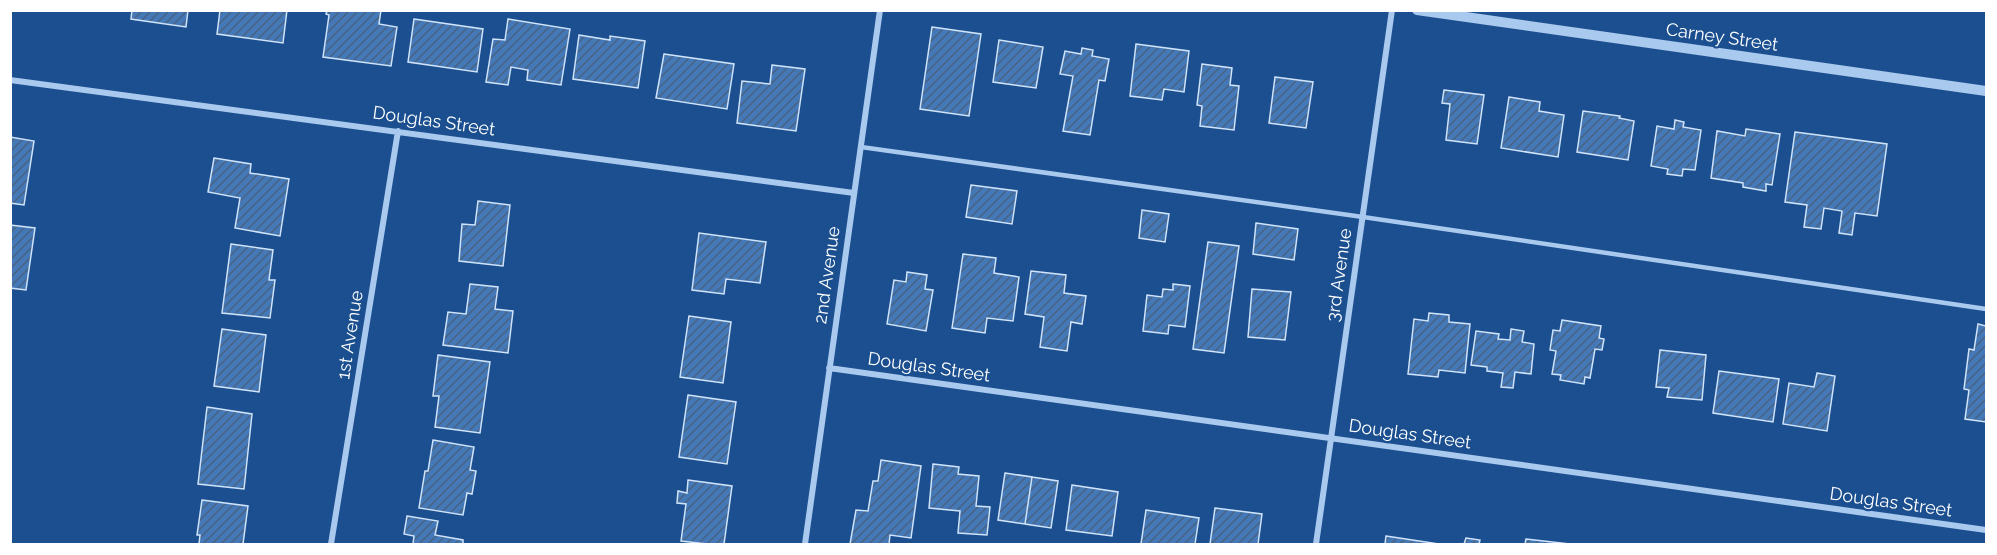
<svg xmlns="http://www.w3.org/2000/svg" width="1997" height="555" font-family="Raleway,sans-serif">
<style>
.building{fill:url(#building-hatch);stroke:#cfe3fa;stroke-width:1.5}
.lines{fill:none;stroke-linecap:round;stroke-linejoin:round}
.service{stroke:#a9c9ee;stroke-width:4.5}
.minor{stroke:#a9c9ee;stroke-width:6}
.tertiary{stroke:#a9c9ee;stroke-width:10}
.labels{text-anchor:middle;stroke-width:4.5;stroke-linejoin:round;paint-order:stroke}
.street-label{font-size:18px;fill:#fff;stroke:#1b4f8f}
</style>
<defs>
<pattern id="building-hatch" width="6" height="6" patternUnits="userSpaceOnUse" patternTransform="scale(1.5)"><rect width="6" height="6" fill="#4478b7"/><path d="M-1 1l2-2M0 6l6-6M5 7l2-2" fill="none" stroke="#486282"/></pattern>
</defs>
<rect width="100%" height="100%" fill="#1b4f8f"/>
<path class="building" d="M132,10H188L186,27L131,19Z
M220,10H287L283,43L217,34Z
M327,10H381L379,24L397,27L391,66L323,57L329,15L326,14Z
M414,19L483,29L477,72L408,62Z
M508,19L570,29L561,85L527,80L528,70L511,67L508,85L486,82L493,39L505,40Z
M932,27L981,34L969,116L920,109Z
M579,35L610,40V36L645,41L638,88L573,79Z
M999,40L1043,47L1036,88L993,82Z
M1136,44L1189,51L1184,92L1164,89L1162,100L1130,96Z
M1082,48L1093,50L1092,56L1109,59L1105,81L1099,80L1090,135L1063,131L1073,76L1060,74L1065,51L1081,54Z
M664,54L734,64L727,109L656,98Z
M1202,64L1232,68L1230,85L1239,86L1234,130L1200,126L1202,106L1197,105Z
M772,65L805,69L796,131L737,123L742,81L770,84Z
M1275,77L1313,82L1306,128L1269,123Z
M1444,90L1484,95L1477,144L1446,140L1450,104L1442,103Z
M1509,97L1540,102L1539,111L1564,115L1558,157L1501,148Z
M1583,111L1620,116L1619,118L1634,121L1628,160L1577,152Z
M1675,120L1684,122L1683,127L1701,130L1695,170L1683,169L1682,176L1667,174L1668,169L1651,166L1657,126L1674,129Z
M1746,129L1780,134L1772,185L1766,184V191L1743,187V183L1711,178L1717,131L1745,136Z
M1795,132L1887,144L1877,216L1855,213L1852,235L1839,233L1842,211L1824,208L1821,229L1804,227L1807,205L1785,202Z
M10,137L34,141L24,205L10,203Z
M214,158L251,164L250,173L289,179L280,236L235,228L240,198L208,192Z
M971,185L1017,191L1012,224L966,217Z
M478,201L510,205L503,266L459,261L462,224L475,225Z
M1142,210L1169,214L1165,242L1139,238Z
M1256,223L1298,229L1294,260L1253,254Z
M10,225L35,228L26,290L10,288Z
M699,233L766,242L760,283L726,279L724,294L692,290Z
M1208,242L1239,246L1224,353L1193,349Z
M231,244L273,250L269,280H275L270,318L222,313Z
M963,254L996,258L994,273L1019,277L1013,321L987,318L985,333L952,328Z
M1031,271L1066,275L1064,293L1086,296L1082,324L1071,322L1067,351L1040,347L1044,317L1025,314Z
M907,272L927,275L925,289L933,290L926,331L887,324L894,280L906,282Z
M470,284L498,287L495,309L513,311L508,353L443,345L448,312L466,314Z
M1173,284L1190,286L1185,327L1169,325L1168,334L1143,331L1147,295L1162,297L1163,289L1173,290Z
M1252,289L1291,292L1285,340L1248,337Z
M1429,313L1449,315V322L1470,324L1465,373L1439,370L1438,377L1408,374L1414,319L1428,321Z
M689,316L731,322L723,383L680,377Z
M1562,320L1601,326L1599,338L1604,339L1602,350L1595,349L1590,378L1585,377L1584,384L1560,380L1561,375L1552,374L1556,351L1550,350L1553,330L1560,331Z
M1978,324L1986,326V422L1965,419L1969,390L1964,389L1969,349L1974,350Z
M222,329L266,335L259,392L214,386Z
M1511,329L1524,331L1522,342L1534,344L1531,374L1515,372L1513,388L1501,387L1503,373L1487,371V367L1471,365L1476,331L1499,334L1498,339L1510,340Z
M1660,350L1706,355L1702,400L1667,397L1669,388L1656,387Z
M438,355L490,362L480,433L435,427L439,396H433Z
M1719,371L1779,379L1773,422L1713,413Z
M1817,373L1835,376L1827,431L1783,424L1789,383L1814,387Z
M688,395L736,402L727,464L679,457Z
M207,407L252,414L244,489L198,484Z
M433,440L474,447L470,470L476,471L472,494L467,493L463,515L419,508L425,471H428Z
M881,460L921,466L911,538L890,535L889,544H850L856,510L868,511L873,481H878Z
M933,464L959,467L958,474L979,476L976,506L990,507L987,535L958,533L960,511L929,508Z
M1005,473L1032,477L1025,524L998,520Z
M1032,477L1058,481L1051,528L1025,524Z
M688,480L732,486L724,544H707L681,541L686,504L677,503L678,491L687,493Z
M1072,485L1118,492L1112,536L1066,530Z
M202,500L248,506L243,544H199L200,535H197Z
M1215,508L1262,514L1258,544H1210Z
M1146,510L1199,518L1195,544H1141Z
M407,516L438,521L435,535L463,540V544H413L414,536L404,534Z
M1386,536L1439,544H1385Z
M1466,538L1480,540L1479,544H1464Z
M1526,539L1570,544H1525Z"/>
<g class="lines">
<path class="service" d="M861,147L1363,217L1986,309"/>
<path class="minor" d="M10,80L854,193
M829,368L1986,530
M331,544L398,131
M805,544L880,10
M1316,544L1392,10"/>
<path class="tertiary" d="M1417,10L1986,91"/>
</g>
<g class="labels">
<g class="street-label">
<text transform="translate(1722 37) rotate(8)" y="6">Carney Street</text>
<text transform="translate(434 121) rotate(8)" y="6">Douglas Street</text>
<text transform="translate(827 275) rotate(-82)" y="6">2nd Avenue</text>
<text transform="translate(1339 275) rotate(-82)" y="6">3rd Avenue</text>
<text transform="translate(350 335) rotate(-81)" y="6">1st Avenue</text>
<text transform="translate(929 367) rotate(8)" y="6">Douglas Street</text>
<text transform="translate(1410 434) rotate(8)" y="6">Douglas Street</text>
<text transform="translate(1891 502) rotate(8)" y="6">Douglas Street</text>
</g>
</g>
<rect width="1997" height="555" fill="none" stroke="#ffffff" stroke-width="24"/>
</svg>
